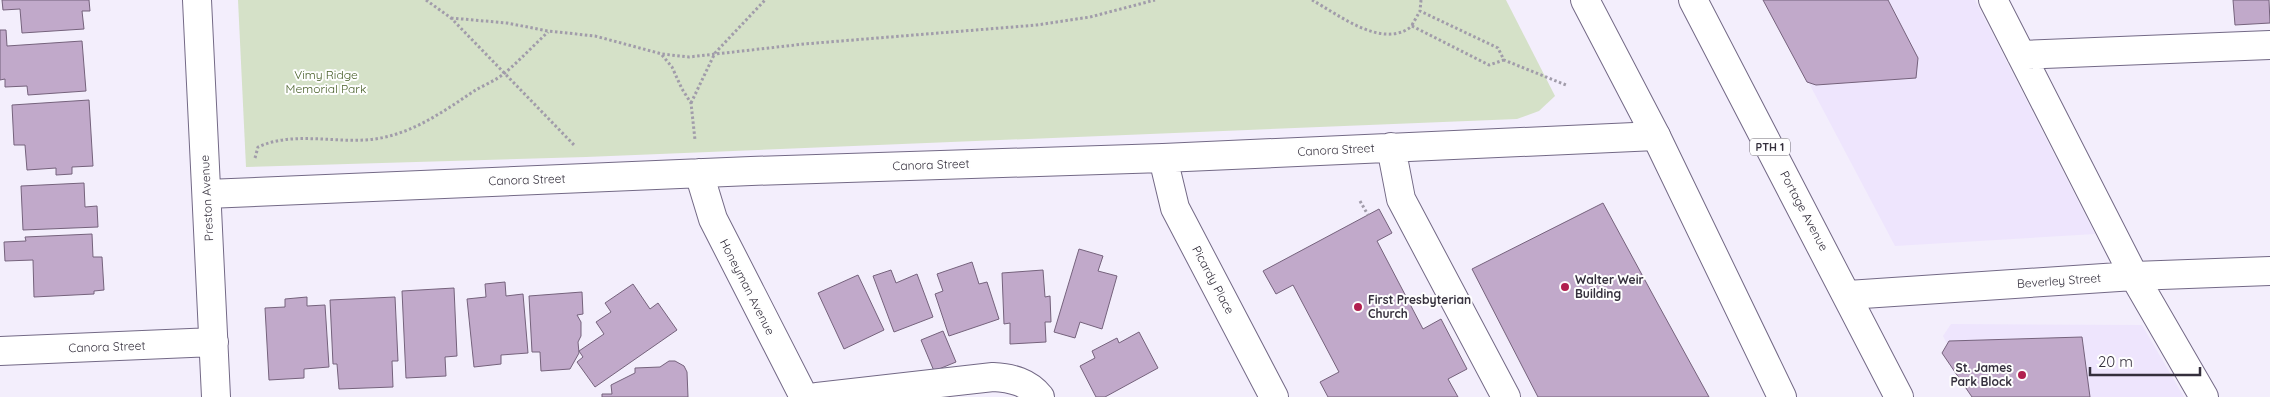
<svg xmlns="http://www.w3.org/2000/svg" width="2270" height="397" font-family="Quicksand,sans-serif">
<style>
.built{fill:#eee5fd}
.green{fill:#d5e1c8}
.building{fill:#c1a9ca;stroke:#75627c}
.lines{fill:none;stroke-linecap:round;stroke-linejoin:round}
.minor-casing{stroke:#736986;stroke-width:30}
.highway-casing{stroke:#736986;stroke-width:30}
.path{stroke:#a19caa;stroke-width:3;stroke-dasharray:2.5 2.5;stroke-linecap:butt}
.minor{stroke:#fff;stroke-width:28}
.highway{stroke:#fff;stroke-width:28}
.poi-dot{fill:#b11f4f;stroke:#fefefe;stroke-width:2}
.labels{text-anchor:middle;stroke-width:4;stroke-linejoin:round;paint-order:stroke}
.shield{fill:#fefefe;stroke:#716d76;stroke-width:1}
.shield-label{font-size:11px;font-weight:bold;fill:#342f3c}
.park-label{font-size:12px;fill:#485f29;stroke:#fefefe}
.street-label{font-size:12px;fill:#342f3c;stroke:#fefefe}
.poi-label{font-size:12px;font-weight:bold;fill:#342f3c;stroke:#fefefe;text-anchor:start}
</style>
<rect width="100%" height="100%" fill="#f3eefc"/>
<path class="built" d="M1765,0H1975L2095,234L1895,246Z
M1951,324L2142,325L2184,397H1974L1943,336Z"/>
<path class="green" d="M238,0H1506L1555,96L1539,111L1517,119L586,157L246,167Z"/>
<path class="building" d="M2,0H89L90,11H82L84,29L22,33L20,9L3,10Z
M1763,0H1888L1918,58L1916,78L1816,85L1807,82Z
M2233,0H2269L2270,23L2235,25Z
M0,30H6L7,46L82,41L86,91L28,95L27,86L5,87V79L0,80Z
M89,100L93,166L72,167V174L56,175V168L27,170L25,145H14L12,105Z
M84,183L85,207L97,206L98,227L23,230L21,186Z
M1603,203L1659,306L1709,397H1538L1472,269Z
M1379,209L1392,233L1377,241L1423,329L1441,319L1467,369L1448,379L1458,397H1328L1320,382L1339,372L1293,285L1276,294L1263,271Z
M92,234L93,257H102L104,290L94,291V294L34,297L33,260L5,261L4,242L26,241L25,237Z
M1079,249L1103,256L1098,271L1117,276L1102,329L1080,322L1075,338L1054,332Z
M972,262L979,284L987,282L999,319L949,336L935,294L943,291L937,274Z
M891,270L896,283L917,274L933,317L894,332L873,276Z
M1043,270L1045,297L1050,296L1051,322H1045L1046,342L1010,344V323L1004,324L1002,273Z
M858,275L884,330L844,349L818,293Z
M505,282L506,296L523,294L528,353L501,355V364L474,367L467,299L486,297L485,284Z
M633,284L650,309L658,303L677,330L595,387L577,362L583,357L579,351L604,334L596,322L611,312L605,303Z
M454,288L457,356L445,357L446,376L406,378L402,291Z
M582,292L583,314L577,315L581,322V336L578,342L579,353L570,369L541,371L540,352H532L529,296Z
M307,297V306L325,305L329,367L304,369V378L269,380L265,308L285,307V299Z
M395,297L398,361H392L393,387L339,389L337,364H333L330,300Z
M943,331L956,362L934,371L921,340Z
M1139,332L1158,368L1105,397H1096L1080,366L1095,358L1092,351L1117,338L1119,343Z
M2082,337L2090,397H1972L1942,353L1949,341Z
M669,361H675L684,366L687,372L688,397H602V394H612L611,385L635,373V368L660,367Z"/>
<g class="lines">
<defs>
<path id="minor" d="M197,0L216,397
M1993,0L2134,276L2204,397
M2021,55L2270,45
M1391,147L1401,199L1506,397
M1163,158L1175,208L1274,397
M699,173L713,219L804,397
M207,194L751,171L1163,158L1656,136
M1848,295L2134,276L2270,271
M0,351L214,342
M817,397L993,377C1012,378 1028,382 1040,397"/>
<path id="highway" d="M1585,0L1656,136L1782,397
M1693,0L1899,397"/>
</defs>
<use href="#minor" class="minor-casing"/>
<use href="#highway" class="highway-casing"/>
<path class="path" d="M426,0L451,18L575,146
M1312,0C1339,15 1383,50 1412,26L1489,65L1504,60
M1421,0L1420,11L1498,48L1504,60L1566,85
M451,18L507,23L548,31L595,36L662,54L689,57L804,44L1037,25L1090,17L1155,0
M1412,25L1420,11
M662,55L672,67L682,89L691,103L695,140
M691,103L715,53L765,0
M255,158L258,147C291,132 329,142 364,140C406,138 440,114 474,91C484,85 497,80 506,72C521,59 534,45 548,32
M1360,201L1368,215"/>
<use href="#minor" class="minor"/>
<use href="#highway" class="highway"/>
</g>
<g class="poi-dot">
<circle cx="1565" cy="287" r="5"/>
<circle cx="1358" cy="307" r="5"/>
<circle cx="2022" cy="375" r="5"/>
</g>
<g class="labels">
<rect class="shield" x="1750" y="138.5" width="40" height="17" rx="4"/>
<g class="shield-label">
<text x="1770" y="151">PTH 1</text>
</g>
<g class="park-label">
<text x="326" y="79">Vimy Ridge<tspan x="326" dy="14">Memorial Park</tspan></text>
</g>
<g class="street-label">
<text transform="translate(1336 150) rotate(-3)" y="4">Canora Street</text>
<text transform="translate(931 165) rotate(-2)" y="4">Canora Street</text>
<text transform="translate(527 180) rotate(-2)" y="4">Canora Street</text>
<text transform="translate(207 198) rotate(-93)" y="4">Preston Avenue</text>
<text transform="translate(1804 211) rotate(62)" y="4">Portage Avenue</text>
<text transform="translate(1213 280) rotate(62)" y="4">Picardy Place</text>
<text transform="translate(2059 281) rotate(-4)" y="4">Beverley Street</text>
<text transform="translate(747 287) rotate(63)" y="4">Honeyman Avenue</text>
<text transform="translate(107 347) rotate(-2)" y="4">Canora Street</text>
</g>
<g class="poi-label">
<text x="1575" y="284">Walter Weir<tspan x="1575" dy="14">Building</tspan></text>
<text x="1368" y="304">First Presbyterian<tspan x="1368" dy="14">Church</tspan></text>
<text x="2012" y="372" text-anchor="end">St. James<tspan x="2012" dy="14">Park Block</tspan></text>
</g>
</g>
<path d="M2090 367v8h110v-8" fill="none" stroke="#342f3c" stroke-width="2.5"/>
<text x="2098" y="367" font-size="15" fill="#342f3c" stroke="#fefefe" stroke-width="4" paint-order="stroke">20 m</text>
</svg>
